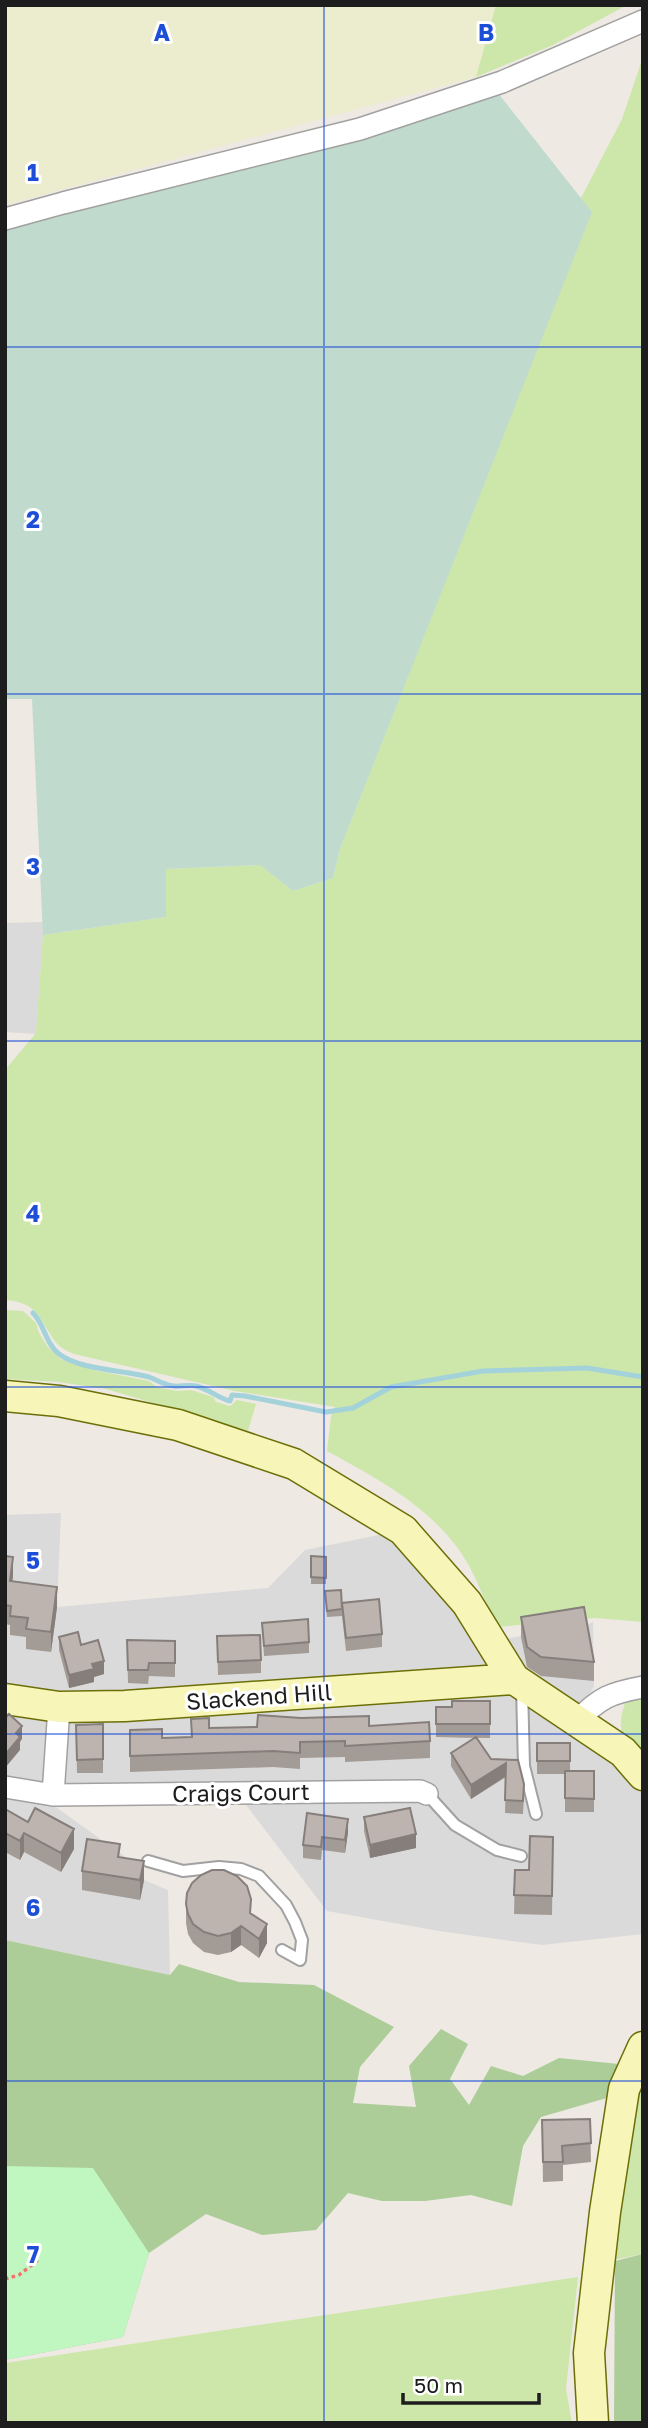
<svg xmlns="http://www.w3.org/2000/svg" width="648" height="2428" font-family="'Golos Text',sans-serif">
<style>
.residential{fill:#dbdada}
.farmland{fill:#ececce}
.grass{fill:#cce7a9}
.forest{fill:#accc98}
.wetland{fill:#c0dbcd}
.park{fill:#c0f7c0}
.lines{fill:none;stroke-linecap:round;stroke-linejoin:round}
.stream{stroke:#a4d2da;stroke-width:5}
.service-casing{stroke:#a1a1a1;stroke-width:14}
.minor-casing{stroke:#a1a1a1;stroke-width:24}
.secondary-casing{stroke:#6c6f08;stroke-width:33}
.path{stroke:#f5706c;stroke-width:3.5;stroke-dasharray:3.5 3.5;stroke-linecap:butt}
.service{stroke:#fff;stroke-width:10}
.minor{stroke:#fff;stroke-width:21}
.secondary{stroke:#f7f5b7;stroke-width:30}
.wall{fill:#a39b96}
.shaded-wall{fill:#857e7a}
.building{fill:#beb4af;stroke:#857e7a;stroke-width:2}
.grid{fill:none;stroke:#1d4ed8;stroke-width:2;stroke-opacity:0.55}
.labels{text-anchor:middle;stroke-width:6;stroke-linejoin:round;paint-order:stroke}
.street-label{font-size:23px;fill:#1d1d1d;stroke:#fff}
.grid-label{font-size:23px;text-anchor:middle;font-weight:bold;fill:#1d4ed8;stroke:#fff;stroke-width:6;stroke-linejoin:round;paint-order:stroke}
</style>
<rect width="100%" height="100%" fill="#eee9e3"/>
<path class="residential" d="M44,922L36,1034L5,1032V923Z
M61,1513L57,1607L268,1588L305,1550L403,1530L490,1641L584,1626L593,1622L594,1686L577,1721L643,1776V1934L542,1945L439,1931L327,1911L230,1784L53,1805L124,1856L144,1880L168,1890L170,1975L5,1940V1515Z"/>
<path class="farmland" d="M5,5H496L476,77L5,205Z"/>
<path class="grass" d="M496,5H627L553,45L476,77Z
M643,57V1622L595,1618L497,1627C487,1606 479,1584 468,1564C437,1510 380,1480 327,1451L331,1416L335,1407L235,1391L74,1354C67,1351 59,1347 55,1341C39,1319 38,1302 5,1300V1070L36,1033L43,935L166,917L165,869L260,865L293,891L333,878L340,849L591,212L581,198L622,119Z
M5,1310L23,1311L36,1323L39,1333L47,1346L62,1360L98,1371L149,1381L157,1387L177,1391L191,1390L213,1397L216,1402L230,1406L237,1400L256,1404L248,1431L106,1389L59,1382L5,1379Z
M643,1695V1761C622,1735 615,1733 626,1700Z
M643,2078V2254L607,2261L621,2146Z
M578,2277L566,2389L572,2423H5V2363Z"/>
<path class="forest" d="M5,1940L170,1975L179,1964L239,1982L314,1985L394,2027L360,2067L353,2103L416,2107L409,2066L441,2029L468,2044L450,2079L469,2105L491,2066L523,2076L559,2058L619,2064L610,2097L541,2117L523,2146L512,2206L471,2195L425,2201H382L348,2193L316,2230L262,2235L206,2214L149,2253L123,2337L5,2360Z
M643,2254V2423H614L615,2261Z"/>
<path class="wetland" d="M498,93L592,212L340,849L333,878L293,891L260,865L166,869V917L43,935L32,699H5V225Z"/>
<path class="park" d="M5,2166L93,2168L149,2253L123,2337L5,2360Z"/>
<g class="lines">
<path class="stream" d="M33,1313C45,1325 45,1343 59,1354C80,1370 123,1370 149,1377C157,1380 164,1385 174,1386C181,1387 189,1384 196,1386C209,1389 218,1398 230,1401L232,1395L245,1396L326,1412L353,1408L391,1387L483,1371L587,1368L643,1377"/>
<defs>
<path id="service" d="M522,1688L524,1766L536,1814
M427,1794L455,1825L497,1850L521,1856
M148,1861L183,1871L219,1867L241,1869L259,1876L286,1905L295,1922L302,1940L300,1960L282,1950"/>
<path id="minor" d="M5,219L63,203L360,129L502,82L643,21
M577,1721C600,1697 611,1693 643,1687
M5,1787L53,1795L420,1791L427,1794
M53,1795L59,1707"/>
<path id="secondary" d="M5,1396L59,1401L178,1425L294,1464L403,1530L467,1603L514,1679L623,1752L643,1775
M5,1699L59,1707L125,1706L514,1679
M593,2423L589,2353L605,2212L624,2089L643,2047"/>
</defs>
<use href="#service" class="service-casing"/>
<use href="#minor" class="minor-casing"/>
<use href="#secondary" class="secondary-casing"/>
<path class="path" d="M5,2279L19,2275L38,2260"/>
<use href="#service" class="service"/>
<use href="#minor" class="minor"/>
<use href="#secondary" class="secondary"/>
</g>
<path class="wall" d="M5,1556L13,1576L12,1581L57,1607L51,1652L26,1649V1637L10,1635V1625L5,1624Z
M311,1556L326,1557V1584H311Z
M325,1591L342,1609L382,1634V1647L346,1651L342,1616L327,1617Z
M521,1617L594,1662V1681L541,1676L527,1667L521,1637Z
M262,1623L309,1642V1653L264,1656Z
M217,1636L261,1660V1673L218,1675Z
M59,1637L81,1645L104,1674L94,1677V1682L69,1688L59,1650Z
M127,1640L175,1641V1677L149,1676L148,1684L128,1683Z
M490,1701V1738H477L491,1759L524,1797L523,1814L505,1813L506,1777L471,1799L451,1766V1753L475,1738L436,1737V1707H452Z
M103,1724V1773H77L76,1725Z
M369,1726L430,1741V1758L345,1762V1757L300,1758V1769L273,1767L130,1772V1730L162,1738L191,1737L209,1728Z
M537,1743H570V1771H594V1812H565V1774H537Z
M5,1809L74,1849L61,1872L24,1852L20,1860L5,1852Z
M307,1813L348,1832L345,1853L322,1850L321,1860L303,1858V1845Z
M364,1817L416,1848L370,1858L364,1831Z
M553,1837L552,1915L514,1914L515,1870H529Z
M120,1857L144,1880L140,1900L82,1890V1871Z
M186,1904L251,1914L267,1943L259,1958L241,1945L231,1952L218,1955L204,1952L193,1943L188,1934L186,1923Z
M590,2119L591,2162L563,2165V2181L543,2182L542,2120Z"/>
<path class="shaded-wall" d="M13,1557V1576L10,1600V1581Z
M57,1587V1607L51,1652V1632Z
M104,1661V1674L94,1677V1682L69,1688V1675L92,1664Z
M22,1726V1739L20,1742V1750L5,1768V1755L16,1733Z
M506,1763V1776L471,1799V1785Z
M348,1819V1832L345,1853V1840Z
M74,1829V1849L61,1872V1853Z
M24,1833V1852L20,1860V1841Z
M416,1834V1848L370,1858V1845Z
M144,1861V1880L140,1900V1880Z
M267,1924V1943L259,1958V1939Z
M241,1926V1945L231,1952V1933Z"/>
<path class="building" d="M5,1556L13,1557L10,1581L57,1587L51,1632L26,1629L28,1618L10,1616L11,1606L5,1605Z
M311,1556L326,1557V1578L311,1577Z
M341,1590L342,1609L327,1611L325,1591Z
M379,1599L382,1634L346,1638L342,1603Z
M584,1607L594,1662L541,1657L527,1647L521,1617Z
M308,1619L309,1642L264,1646L262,1623Z
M78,1632L81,1645L98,1640L104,1661L92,1664L94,1669L69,1675L59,1637Z
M260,1635L261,1660L218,1662L217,1636Z
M127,1640L175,1641V1663H149L148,1670H128Z
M452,1701H490V1724H436V1707H452Z
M9,1714L22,1726L16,1733L20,1737L5,1755V1718Z
M258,1715L301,1718L369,1716V1726L429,1722L430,1741L345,1746V1741L300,1742V1753L273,1751L130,1756V1730L162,1729V1738L192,1737L191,1719L209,1718V1728L257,1727Z
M103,1724V1759L77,1760L76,1725Z
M476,1737L491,1759L518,1760L524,1784L523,1801L505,1800L506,1763L471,1785L451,1753Z
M537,1743H570V1761H537Z
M565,1771H594V1799L565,1798Z
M35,1808L74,1829L61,1853L24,1833L20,1841L5,1833V1809L28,1822Z
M410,1808L416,1834L370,1845L364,1817Z
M307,1813L348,1819L345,1840L322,1837L321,1847L303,1845Z
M530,1836L553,1837L552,1896L514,1895L515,1870H529Z
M87,1839L120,1844L118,1857L144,1861L140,1880L82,1871Z
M212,1870H224L237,1876L247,1886L251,1899L250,1913L267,1924L259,1939L241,1926L231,1933L218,1936L204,1932L193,1924L188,1914L186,1904L187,1893L192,1883L201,1875Z
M590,2119L591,2143L562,2146L563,2162H543L542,2120Z"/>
<path class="grid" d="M324,5V2423M5,347H643M5,694H643M5,1041H643M5,1387H643M5,1734H643M5,2081H643"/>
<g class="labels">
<g class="street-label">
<text transform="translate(259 1697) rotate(-4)" y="8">Slackend Hill</text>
<text transform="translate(241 1793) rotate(-1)" y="8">Craigs Court</text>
</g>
</g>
<g class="grid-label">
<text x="162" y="41">A</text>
<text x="486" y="41">B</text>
<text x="33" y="181">1</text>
<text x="33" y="528">2</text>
<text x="33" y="875">3</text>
<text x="33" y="1222">4</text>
<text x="33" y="1569">5</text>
<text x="33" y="1916">6</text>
<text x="33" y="2263">7</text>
</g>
<rect width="648" height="2428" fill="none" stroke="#1d1d1d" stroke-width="14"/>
<path d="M403 2393v10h136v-10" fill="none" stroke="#1d1d1d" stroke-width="3.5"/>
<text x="414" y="2393" font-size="21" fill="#1d1d1d" stroke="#ffffff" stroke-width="5" paint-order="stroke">50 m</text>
</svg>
